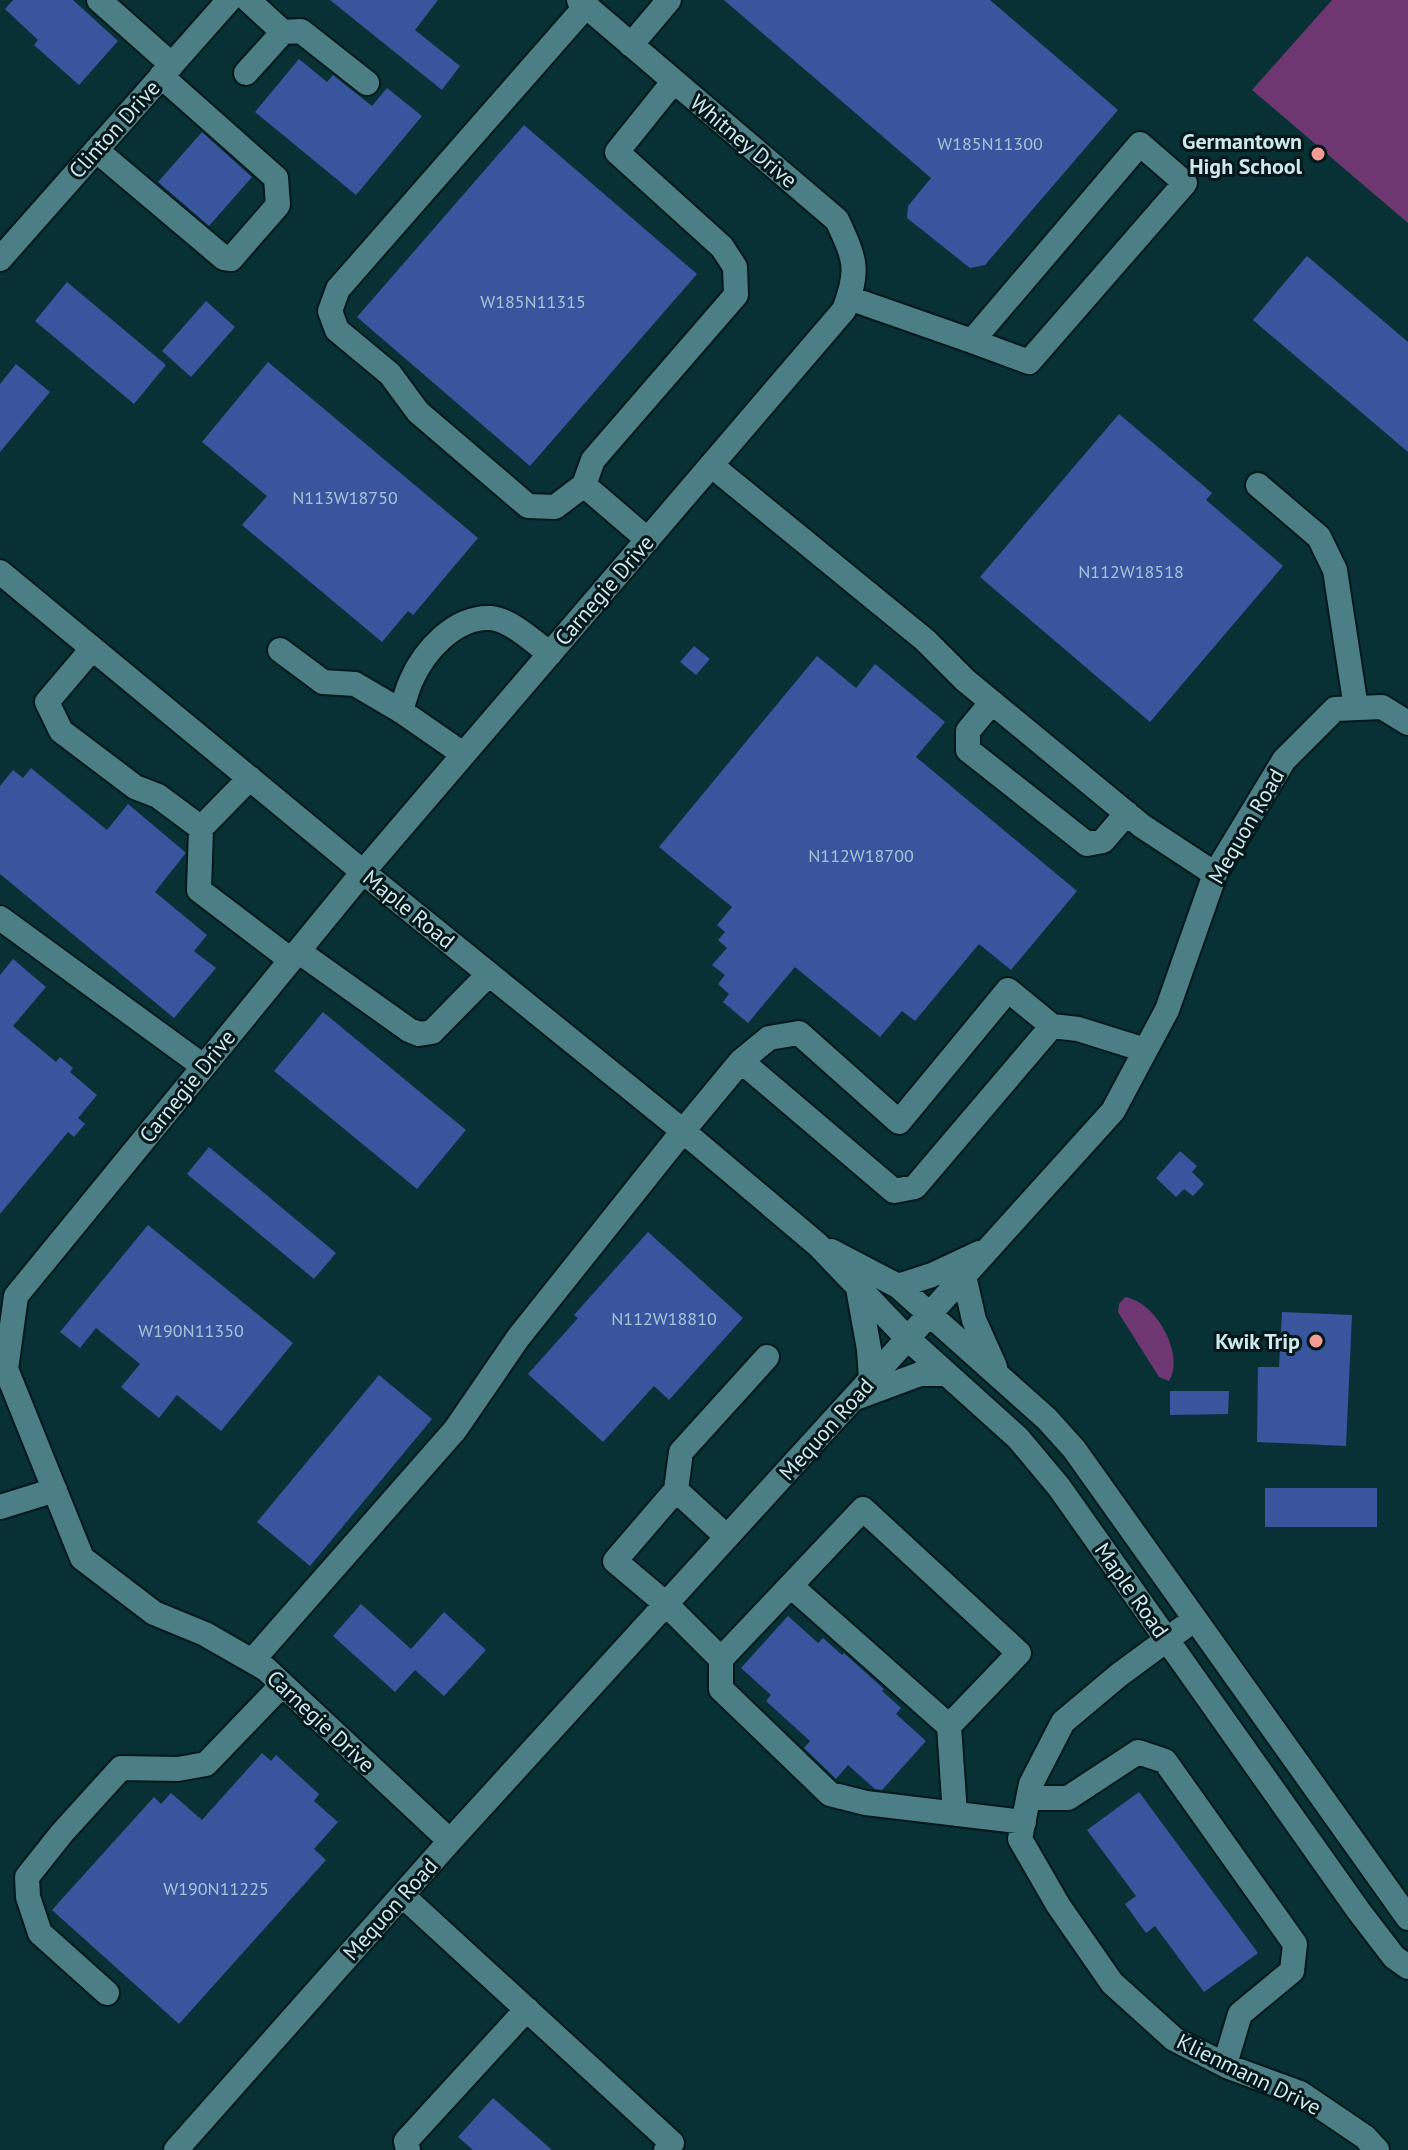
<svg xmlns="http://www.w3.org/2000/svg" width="1408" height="2150" font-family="'PT Sans',sans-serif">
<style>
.green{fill:#6e3771}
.building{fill:#38559d}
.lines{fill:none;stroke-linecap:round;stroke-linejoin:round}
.minor-casing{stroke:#00181b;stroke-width:28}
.minor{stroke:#4c7e85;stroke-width:24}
.poi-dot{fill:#f59c94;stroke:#03171a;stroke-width:3}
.labels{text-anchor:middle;stroke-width:6;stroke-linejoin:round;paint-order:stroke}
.number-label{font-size:18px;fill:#a8c3d8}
.street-label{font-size:22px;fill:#cee8eb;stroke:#03171a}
.poi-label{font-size:22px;font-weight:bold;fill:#cee8eb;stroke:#03171a;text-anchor:end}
</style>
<rect width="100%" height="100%" fill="#083136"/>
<path class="green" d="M1332,0H1408V223L1252,90Z
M1125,1297C1131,1298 1138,1301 1143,1305C1163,1319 1183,1358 1169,1381L1159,1377L1118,1312L1119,1304Z"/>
<path class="building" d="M13,0H73L118,41L79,85L34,45L38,40L5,9Z
M330,0H438L415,30L460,66L442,90Z
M724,0H990L1118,110L985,265L970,268L907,218L908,206L931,178Z
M299,59L327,82L333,75L372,106L387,88L422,116L356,195L255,112Z
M524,125L697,274L530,466L357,317Z
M202,132L252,177L209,226L158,182Z
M1307,256L1408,342V452L1253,320Z
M67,282L166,365L134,404L35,321Z
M206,301L235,327L191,377L162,351Z
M268,362L478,538L413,615L408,611L382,642L242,525L267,496L202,442Z
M16,364L50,392L0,452V384Z
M1119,414L1212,493L1206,500L1283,566L1150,722L980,577Z
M694,646L710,659L696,675L680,662Z
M817,656L856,688L875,664L945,722L916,757L1077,891L1011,970L979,944L915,1021L902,1011L880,1037L795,967L748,1023L723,1002L729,994L718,984L725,975L712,965L727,948L718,940L725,932L717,925L732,907L659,847Z
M31,768L107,830L128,804L185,852V854L155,892L207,935L194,951L216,968L174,1018L0,874V786L13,770L23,778Z
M13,959L46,987L13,1026L56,1062L60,1057L73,1068L70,1072L97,1095L78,1118L85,1124L74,1137L68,1132L0,1214V975Z
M323,1012L466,1130L417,1189L274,1071Z
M209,1147L336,1253L314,1279L187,1174Z
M1180,1151L1197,1166L1192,1172L1204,1184L1193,1196L1184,1189L1176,1197L1156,1178Z
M148,1225L293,1343L221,1431L177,1395L159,1418L121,1387L140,1364L96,1328L80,1348L60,1332Z
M648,1232L743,1318L669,1400L654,1386L603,1442L528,1374L578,1318L574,1315Z
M1282,1312L1352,1315L1346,1446L1257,1442L1258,1367H1279Z
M379,1375L432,1419L310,1566L257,1522Z
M1170,1391H1229L1228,1414L1170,1415Z
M1265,1488H1377V1527H1265Z
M361,1604L411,1649L444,1612L486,1650L444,1696L415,1670L395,1692L333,1636Z
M788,1616L818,1643L823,1638L842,1655L844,1653L884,1689L882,1691L901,1708L896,1714L926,1741L882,1790L875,1789L848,1765L836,1779L804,1748L810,1741L766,1701L771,1695L741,1668Z
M262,1753L271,1761L276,1755L319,1794L314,1801L338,1822L314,1849L326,1860L179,2024L52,1910L154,1797L161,1804L171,1793L202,1820Z
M1139,1792L1258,1953L1204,1992L1155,1926L1146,1933L1125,1904L1136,1896L1087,1830Z
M493,2098L552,2150H473L458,2137Z"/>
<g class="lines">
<defs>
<path id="minor" d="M99,0L172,65
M586,6L338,289L330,311L337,330L390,374L418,412L528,506L555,507L584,485L648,540
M283,32L301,31L367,83
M631,45L669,0
M246,73L283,32L248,0
M96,150L224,258L231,259L278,205L276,178L161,76
M0,259L229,0
M849,298L972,341L1140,144L1185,183L1029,362L972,341
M711,465L925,640L965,680L1142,826L1215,874
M584,485L593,460L736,295L735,267L722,247L617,152L674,81
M1258,485L1319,537L1335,570L1356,708
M0,572L363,872L683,1131L818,1245L907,1338L1018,1438L1059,1487L1358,1910L1394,1957L1408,1967
M92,649L47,702L61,731L135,787L158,796L201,828L199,890L291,960
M280,650L323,682L355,684L401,711L463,754
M992,702L968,731V750L1087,844L1103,841L1127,813
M401,711C404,701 407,690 411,681C424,651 455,616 491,618C511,620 534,642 550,654
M201,828L250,778
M0,918L203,1066
M298,951L409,1030L419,1034L432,1032L489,974
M741,1061L894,1191L915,1187L1052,1026L1078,1029L1145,1050
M831,1251L898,1286L1047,1419L1074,1449L1408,1918
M964,1276L974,1320L995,1367
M898,1286L932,1275L979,1253
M858,1288L869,1349L871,1379
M858,1397L920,1374H946
M676,1490L681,1452L767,1357
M0,1507L55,1490
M727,1537L676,1490L615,1561L666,1604L721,1659V1689L830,1794L866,1803L1024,1822
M791,1586L949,1726
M1195,1619L1119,1675L1063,1722L1031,1784L1020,1839L1058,1905L1112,1983L1174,2039L1229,2067L1300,2093L1365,2137L1377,2150
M721,1659L863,1509L1019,1653L949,1726L955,1814
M252,1661L455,1430L518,1338L683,1131L741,1061L769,1038L799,1033L899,1122L1008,990L1052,1026
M1028,1798H1068L1138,1752L1165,1761L1295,1944L1292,1971L1240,2014L1225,2064
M450,1841L266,1669L205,1634L154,1613L82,1558L6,1369L16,1296L363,872L844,310C860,269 855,259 837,220L579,0
M402,1895L672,2143L666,2150
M107,1993L40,1933L28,1897L27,1877L62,1833L121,1768L178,1769L206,1764L282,1685
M176,2150L450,1841L871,1379L1113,1111L1167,1010L1215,874L1284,760L1335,709L1382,707L1408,723
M408,2150L406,2141L527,2009"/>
</defs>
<use href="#minor" class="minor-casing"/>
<use href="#minor" class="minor"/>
</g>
<g class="poi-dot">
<circle cx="1318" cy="154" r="8"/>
<circle cx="1316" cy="1341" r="8"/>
</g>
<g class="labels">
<g class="number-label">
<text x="990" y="150">W185N11300</text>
<text x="533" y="308">W185N11315</text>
<text x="345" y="504">N113W18750</text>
<text x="1131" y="578">N112W18518</text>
<text x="861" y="862">N112W18700</text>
<text x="664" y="1325">N112W18810</text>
<text x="191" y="1337">W190N11350</text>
<text x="216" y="1895">W190N11225</text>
</g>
<g class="street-label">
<text transform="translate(114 129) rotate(-48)" y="8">Clinton Drive</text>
<text transform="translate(744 141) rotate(40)" y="8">Whitney Drive</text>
<text transform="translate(604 590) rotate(-49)" y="8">Carnegie Drive</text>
<text transform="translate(1246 826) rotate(-60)" y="8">Mequon Road</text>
<text transform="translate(409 909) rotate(39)" y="8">Maple Road</text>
<text transform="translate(187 1086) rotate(-51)" y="8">Carnegie Drive</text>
<text transform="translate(826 1429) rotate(-48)" y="8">Mequon Road</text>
<text transform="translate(1132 1590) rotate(55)" y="8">Maple Road</text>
<text transform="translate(321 1721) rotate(43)" y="8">Carnegie Drive</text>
<text transform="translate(390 1909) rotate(-48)" y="8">Mequon Road</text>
<text transform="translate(1249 2074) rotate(26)" y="8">Klienmann Drive</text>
</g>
<g class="poi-label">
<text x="1302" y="149">Germantown<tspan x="1302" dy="25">High School</tspan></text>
<text x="1300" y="1349">Kwik Trip</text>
</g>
</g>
</svg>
